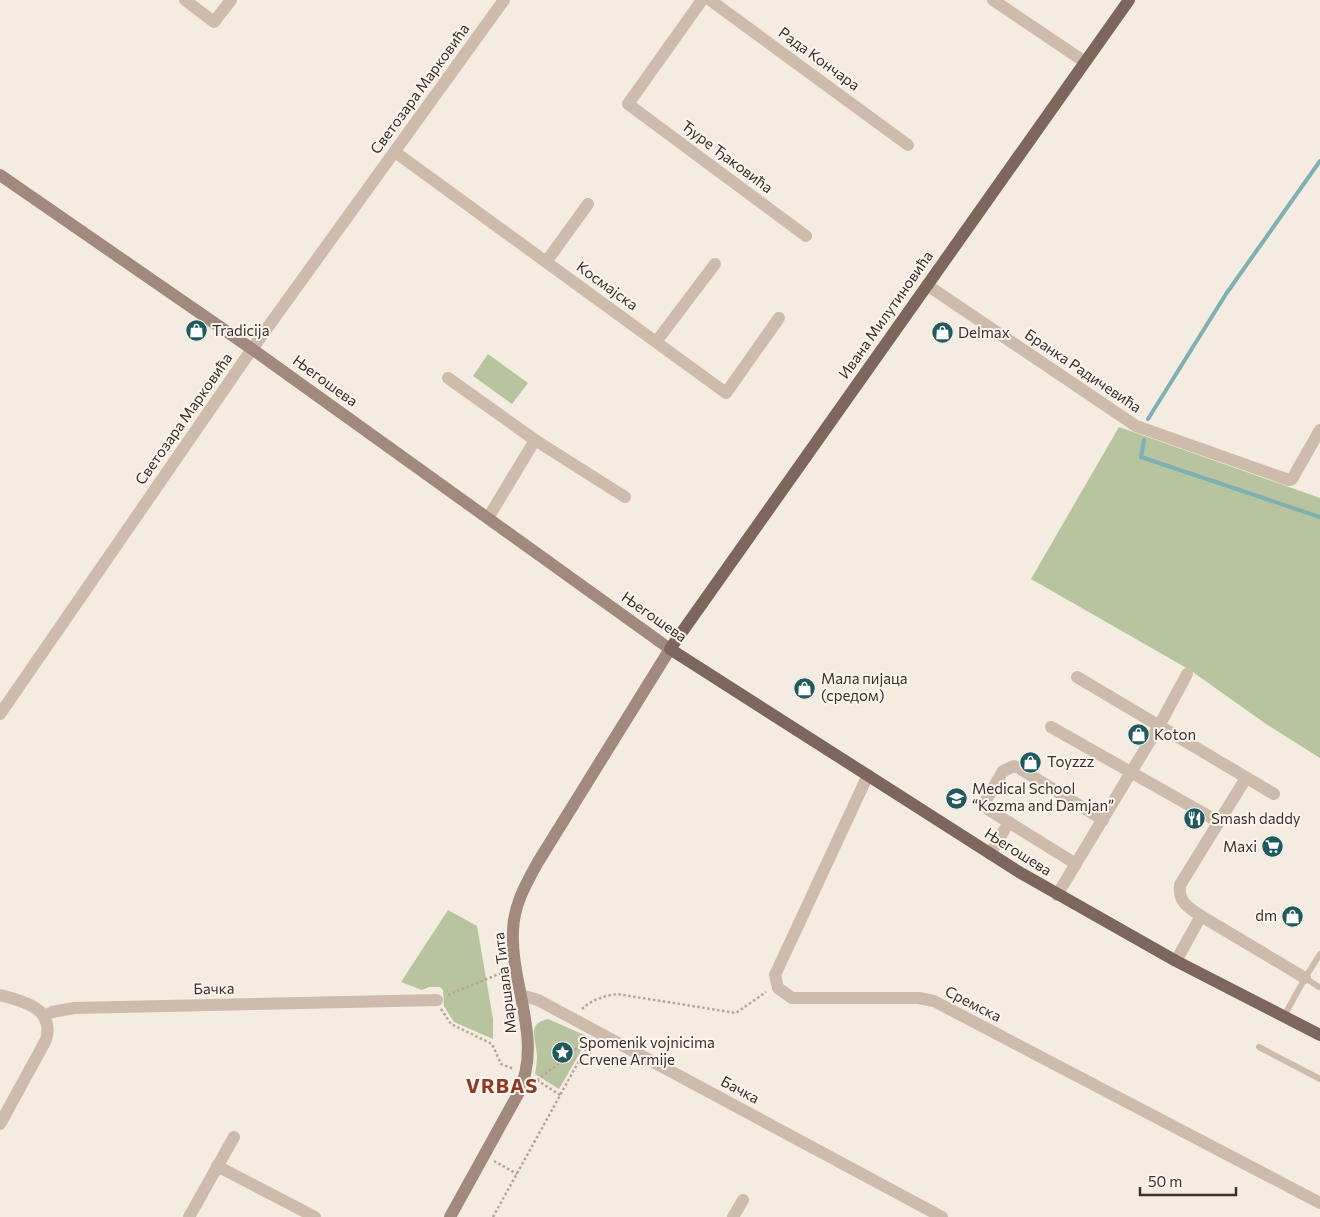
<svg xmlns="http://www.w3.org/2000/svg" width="1320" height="1217" font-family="Commissioner,sans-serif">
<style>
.green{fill:#b8c4a0}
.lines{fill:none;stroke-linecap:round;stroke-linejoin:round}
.stream{stroke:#7fb0b2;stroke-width:4}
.path{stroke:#b9a596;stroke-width:2.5;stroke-dasharray:2.5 2.5;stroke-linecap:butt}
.lane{stroke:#cdbbac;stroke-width:6}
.street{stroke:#cdbbac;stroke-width:12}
.secondary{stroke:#a18a7d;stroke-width:12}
.primary{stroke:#7d675c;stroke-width:12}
.labels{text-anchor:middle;stroke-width:4;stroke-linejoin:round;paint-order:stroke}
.street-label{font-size:15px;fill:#3b302b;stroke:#fbf5ee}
.poi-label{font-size:15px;fill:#3b302b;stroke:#fbf5ee;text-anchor:start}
.district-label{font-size:20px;font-weight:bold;letter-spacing:1px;fill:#8c3b22;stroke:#fbf5ee}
</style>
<rect width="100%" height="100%" fill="#f4ebe1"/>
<path class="green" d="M488,354L528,383L512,404L473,376Z
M1119,427L1320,498V758L1266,724L1190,670L1031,579Z
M448,910L477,926L493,1019V1039L454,1022L444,1006L443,990L440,987H429L422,990L401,982Z
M548,1019L589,1037L559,1089L535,1074C536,1068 537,1061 537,1055C536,1040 526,1023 548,1019Z"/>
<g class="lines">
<path class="stream" d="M1148,419L1226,294L1320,161
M1144,440L1141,457L1320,517"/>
<path class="path" d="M448,995L506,971
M441,1009L451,1024L492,1044L501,1064L514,1069
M582,1009C591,1000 604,996 617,994L736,1013L766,992
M570,1052L590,1041
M537,1080L560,1095
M537,1080L569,1056V1048L567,1045L562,1044L556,1048L555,1052L558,1058L564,1060
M494,1161L517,1174
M493,1217L590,1041"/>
<path class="lane" d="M1305,978L1319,987
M1284,1016L1305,978L1320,954
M1259,1047L1320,1079"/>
<path class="street" d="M185,0L214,22L231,0
M702,0L628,104L806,236
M710,0L908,145
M993,0L1085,62
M395,152L726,393L779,318
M546,262L588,204
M927,285L1136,426L1289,480L1292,479L1320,430
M656,342L715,264
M448,378L535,440L488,518
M535,440L625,497
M1077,677L1274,794
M0,714L252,349L504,0
M1051,727L1219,822
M868,775L775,975L778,988L792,998H919L934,1001L1320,1203
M1246,778L1180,885C1178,902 1188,907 1201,916L1305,978
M990,854L1009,822
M1076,864L989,810L986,800L1003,771L1014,766L1019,768L1103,820
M1057,895L1159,726L1187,674
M1176,961L1201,916
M0,995C23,1001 55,1008 46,1040L0,1124
M521,995L538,1000L942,1217
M44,1016L52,1012L74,1008L437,1000
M217,1166L315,1217
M189,1217L234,1137
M733,1217L743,1200"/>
<path class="secondary" d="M0,175L252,349L670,649L538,862C526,884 514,904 513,930C510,985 544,1041 518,1094L450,1217"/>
<path class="primary" d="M1129,0L670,649L1019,872L1176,961L1320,1035"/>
</g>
<defs>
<symbol id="shop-disc" viewBox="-11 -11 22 22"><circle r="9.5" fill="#1f5a5e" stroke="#fbf5ee"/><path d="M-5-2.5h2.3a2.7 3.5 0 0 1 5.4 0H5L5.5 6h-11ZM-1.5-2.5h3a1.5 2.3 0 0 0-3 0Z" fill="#fff"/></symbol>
<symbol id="school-disc" viewBox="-11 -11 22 22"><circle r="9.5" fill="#1f5a5e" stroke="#fbf5ee"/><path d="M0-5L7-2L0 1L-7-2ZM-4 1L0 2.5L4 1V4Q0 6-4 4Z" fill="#fff"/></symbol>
<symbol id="restaurant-disc" viewBox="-11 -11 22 22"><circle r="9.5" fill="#1f5a5e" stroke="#fbf5ee"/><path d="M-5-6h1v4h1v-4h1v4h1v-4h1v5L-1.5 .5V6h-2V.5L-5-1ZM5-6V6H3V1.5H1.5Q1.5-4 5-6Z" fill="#fff"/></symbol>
<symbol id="supermarket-disc" viewBox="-11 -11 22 22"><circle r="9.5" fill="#1f5a5e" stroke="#fbf5ee"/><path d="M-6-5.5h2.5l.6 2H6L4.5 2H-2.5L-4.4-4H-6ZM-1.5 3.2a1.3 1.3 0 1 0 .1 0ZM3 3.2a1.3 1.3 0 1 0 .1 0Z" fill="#fff"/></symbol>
<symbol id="sight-disc" viewBox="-11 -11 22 22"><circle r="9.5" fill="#1f5a5e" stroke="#fbf5ee"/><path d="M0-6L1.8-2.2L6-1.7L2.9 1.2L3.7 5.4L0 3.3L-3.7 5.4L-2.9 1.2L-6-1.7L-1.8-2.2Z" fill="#fff"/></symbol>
</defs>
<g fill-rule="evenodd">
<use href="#shop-disc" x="184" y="318" width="25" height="25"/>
<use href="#shop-disc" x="930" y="320" width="25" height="25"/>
<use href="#shop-disc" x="792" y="676" width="25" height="25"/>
<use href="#shop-disc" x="1126" y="722" width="25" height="25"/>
<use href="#shop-disc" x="1018" y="750" width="25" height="25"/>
<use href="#school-disc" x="944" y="786" width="25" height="25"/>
<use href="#restaurant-disc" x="1182" y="806" width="25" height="25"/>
<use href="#supermarket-disc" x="1260" y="834" width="25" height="25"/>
<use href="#shop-disc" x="1280" y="904" width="25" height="25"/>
<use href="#sight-disc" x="550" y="1040" width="25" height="25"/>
</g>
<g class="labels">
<g class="street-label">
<text transform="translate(819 59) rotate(36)" y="5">Рада Кончара</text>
<text transform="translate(420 89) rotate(-54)" y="5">Светозара Марковића</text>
<text transform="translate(727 157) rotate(37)" y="5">Ђуре Ђаковића</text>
<text transform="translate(607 286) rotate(36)" y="5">Космајска</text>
<text transform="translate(886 315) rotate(-55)" y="5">Ивана Милутиновића</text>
<text transform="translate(1083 371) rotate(34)" y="5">Бранка Радичевића</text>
<text transform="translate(325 381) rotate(36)" y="5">Његошева</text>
<text transform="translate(184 419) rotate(-55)" y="5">Светозара Марковића</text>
<text transform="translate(654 617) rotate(35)" y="5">Његошева</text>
<text transform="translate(1018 852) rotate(32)" y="5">Његошева</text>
<text transform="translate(505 983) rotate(-97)" y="5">Маршала Тита</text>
<text transform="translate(214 989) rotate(-1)" y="5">Бачка</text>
<text transform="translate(973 1004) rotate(27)" y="5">Сремска</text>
<text transform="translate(740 1090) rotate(28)" y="5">Бачка</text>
</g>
<g class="poi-label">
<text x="212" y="336">Tradicija</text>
<text x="958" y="338">Delmax</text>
<text x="821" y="684">Мала пијаца<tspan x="821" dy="17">(средом)</tspan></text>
<text x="1154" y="740">Koton</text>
<text x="1047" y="767">Toyzzz</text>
<text x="972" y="794">Medical School<tspan x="972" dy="17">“Kozma and Damjan”</tspan></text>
<text x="1211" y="824">Smash daddy</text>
<text x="1257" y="852" text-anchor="end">Maxi</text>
<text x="1277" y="921" text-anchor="end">dm</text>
<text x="579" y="1048">Spomenik vojnicima<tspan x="579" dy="17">Crvene Armije</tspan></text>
</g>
<g class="district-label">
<text x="502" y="1093">VRBAS</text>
</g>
</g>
<path d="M1140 1187v8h96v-8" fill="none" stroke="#3b302b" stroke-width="2.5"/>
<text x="1148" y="1187" font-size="15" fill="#3b302b" stroke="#fbf5ee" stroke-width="4" paint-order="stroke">50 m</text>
</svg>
